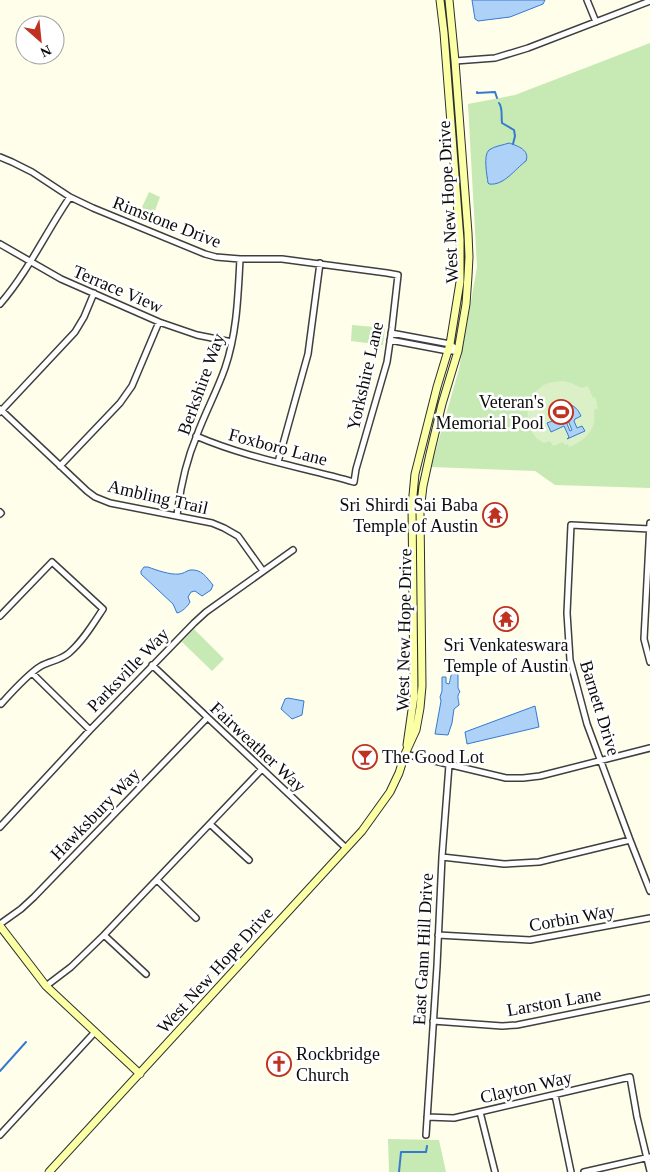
<svg xmlns="http://www.w3.org/2000/svg" width="650" height="1172" font-family="'Times New Roman',serif">
<style>
.green{fill:#c7e9b4}
.pitch{fill:#dbf0c6}
.water{fill:#aed1f7;stroke:#347ad0}
.lines{fill:none;stroke-linecap:round;stroke-linejoin:round}
.stream{stroke:#347ad0;stroke-width:2}
.street-casing{stroke:#3f3f3f;stroke-width:8}
.secondary-casing{stroke:#2e2e2e;stroke-width:9}
.street{stroke:#fff;stroke-width:5}
.secondary{stroke:#fbffa5;stroke-width:7}
.labels{text-anchor:middle;stroke-width:5;stroke-linejoin:round;paint-order:stroke}
.street-label{font-size:18px;fill:#0c0c0c;stroke:#fff}
.poi-label{font-size:18px;fill:#0c0c0c;stroke:#fff;text-anchor:end}
</style>
<rect width="100%" height="100%" fill="#fffeea"/>
<path class="green" d="M650,43V488L555,485L535,471L431,467L459,369L477,267L468,104L515,95Z
M149,192L160,197L150,224L137,218Z
M352,325L385,328L383,345L351,341Z
M194,629L224,659L212,671L182,642Z
M388,1139L439,1140L446,1172H389Z"/>
<path class="pitch" d="M564,381L571,383L582,388L588,386L593,398L595,397L597,403L596,404L598,408L594,410C594,414 595,419 594,423C591,435 580,443 569,447L568,444L565,445L563,442L553,446L550,441L544,443C520,431 523,393 548,383C553,382 559,381 564,381Z"/>
<path class="water" d="M472,0H545L543,4L510,17L478,21L475,19Z
M509,143C518,146 530,150 526,161C515,169 504,186 489,184L488,183C487,175 483,155 489,150C494,146 504,145 509,143Z
M563,403C572,404 577,407 581,416L575,419L574,421L577,428L582,426L585,431L567,439L569,437L564,426L551,432L547,423L555,420L557,423L559,422L558,420L560,422L565,419L570,431L572,430L561,404Z
M144,567H148C156,570 170,575 179,574C183,574 186,571 190,570C202,569 206,577 213,585L211,590L202,596L195,591L191,592L188,597L190,602C188,606 182,612 177,613L173,604L141,574V571Z
M455,672L458,675V688L460,692C456,696 459,700 459,705L454,709L452,723L448,735L435,734L441,701L440,697L442,691V677H446V683L449,684C451,679 449,675 455,672Z
M288,698L304,701L302,715L292,719L281,709L285,699Z
M535,706L539,727L467,744L465,732Z"/>
<g class="lines">
<path class="stream" d="M477,92V93L495,92L497,98
M499,103C503,108 501,116 502,123L514,130L515,136L513,144
M0,1071L26,1042
M399,1172L401,1152H426L427,1146"/>
<defs>
<path id="street" d="M587,0L596,22
M455,61L495,58L528,48L650,1
M0,157L12,162L32,172L70,197L93,208L205,254L216,257L240,259H282L387,273L398,275L392,328L387,362L356,469L354,482C301,467 247,458 196,436
M0,244L61,279L159,322L197,335L232,342
M0,304C28,272 46,232 70,197
M391,333L450,344L458,351
M390,340L448,351H458
M0,409L87,491L95,497L110,503L212,523L224,528L238,536L263,571
M0,412L75,332L84,317L94,293
M278,462L308,354L320,263
M60,466L120,403L132,386L159,322
M0,512L1,513L0,514
M177,516C180,489 186,461 197,435C205,413 217,391 225,368C237,333 238,296 240,259
M650,523L644,639L650,662
M650,529L571,525L567,613L570,660L587,724L630,840L650,891
M0,616L52,562L103,609C93,624 83,641 69,653C61,660 50,661 41,666C29,673 10,694 1,704L0,703
M152,665L346,848
M32,673L90,730
M405,754L506,778H523L540,776L650,748
M210,824L249,860
M0,827L90,730L194,623L206,612L293,550
M442,857L504,864L539,862L630,840
M157,880L196,918
M0,924L21,909L34,897L207,718
M104,935L146,974
M438,935L530,940L650,918
M46,986L71,967L104,935L262,769
M433,1021L502,1026L517,1025L650,998
M555,1095L571,1172
M480,1112L495,1172
M427,1117L454,1118L630,1077L637,1117L650,1171
M0,1135L95,1032
M426,1135L437,966L442,857L449,765
M584,1172L650,1157"/>
<path id="secondary" d="M407,745L414,696L412,506L415,474L437,387L450,344L460,282V240L444,33L440,0
M0,926L46,986L140,1074
M49,1172L362,831L390,792L399,773L405,754L416,730L420,708L422,686L420,511L423,486L430,454L442,404L458,351L466,304L468,276L469,257L468,233L455,61L449,0"/>
</defs>
<use href="#street" class="street-casing"/>
<use href="#secondary" class="secondary-casing"/>
<use href="#street" class="street"/>
<use href="#secondary" class="secondary"/>
</g>
<defs>
<symbol id="stadium-ring" viewBox="-11 -11 22 22"><circle r="9.5" fill="#fff" stroke="#be3221" stroke-width="1.5"/><path d="M0-5a6.5 5 0 1 0 0 10a6.5 5 0 1 0 0-10ZM-3.5-1.8h7v3.6h-7Z" fill="#be3221"/></symbol>
<symbol id="temple-ring" viewBox="-11 -11 22 22"><circle r="9.5" fill="#fff" stroke="#be3221" stroke-width="1.5"/><path d="M0-6L5-2H3V0L6.5 2.5H4V6H1.5V3h-3V6H-4V2.5H-6.5L-3 0V-2H-5Z" fill="#be3221"/></symbol>
<symbol id="bar-ring" viewBox="-11 -11 22 22"><circle r="9.5" fill="#fff" stroke="#be3221" stroke-width="1.5"/><path d="M-6-5H6L.8 .8V4.5H3.5V6h-7V4.5H-.8V.8Z" fill="#be3221"/></symbol>
<symbol id="church-ring" viewBox="-11 -11 22 22"><circle r="9.5" fill="#fff" stroke="#be3221" stroke-width="1.5"/><path d="M-1.2-6h2.4v3.5h3.3v2.4h-3.3V6h-2.4V-.1h-3.3v-2.4h3.3Z" fill="#be3221"/></symbol>
</defs>
<g fill-rule="evenodd">
<use href="#stadium-ring" x="547" y="398" width="28" height="28"/>
<use href="#temple-ring" x="481" y="501" width="28" height="28"/>
<use href="#temple-ring" x="492" y="605" width="28" height="28"/>
<use href="#bar-ring" x="351" y="743" width="28" height="28"/>
<use href="#church-ring" x="265" y="1050" width="28" height="28"/>
</g>
<g class="labels">
<g class="street-label">
<text transform="translate(448 202) rotate(-93)" y="6">West New Hope Drive</text>
<text transform="translate(167 222) rotate(21)" y="6">Rimstone Drive</text>
<text transform="translate(118 289) rotate(23)" y="6">Terrace View</text>
<text transform="translate(365 376) rotate(-77)" y="6">Yorkshire Lane</text>
<text transform="translate(201 384) rotate(-70)" y="6">Berkshire Way</text>
<text transform="translate(278 447) rotate(15)" y="6">Foxboro Lane</text>
<text transform="translate(158 497) rotate(13)" y="6">Ambling Trail</text>
<text transform="translate(404 630) rotate(-89)" y="6">West New Hope Drive</text>
<text transform="translate(128 670) rotate(-46)" y="6">Parksville Way</text>
<text transform="translate(600 708) rotate(73)" y="6">Barnett Drive</text>
<text transform="translate(258 747) rotate(43)" y="6">Fairweather Way</text>
<text transform="translate(95 814) rotate(-46)" y="6">Hawksbury Way</text>
<text transform="translate(572 918) rotate(-10)" y="6">Corbin Way</text>
<text transform="translate(423 949) rotate(-87)" y="6">East Gann Hill Drive</text>
<text transform="translate(215 970) rotate(-48)" y="6">West New Hope Drive</text>
<text transform="translate(554 1002) rotate(-10)" y="6">Larston Lane</text>
<text transform="translate(526 1087) rotate(-13)" y="6">Clayton Way</text>
</g>
<g class="poi-label">
<text x="544" y="408">Veteran's<tspan x="544" dy="21">Memorial Pool</tspan></text>
<text x="478" y="511">Sri Shirdi Sai Baba<tspan x="478" dy="21">Temple of Austin</tspan></text>
<text x="506" y="651" text-anchor="middle">Sri Venkateswara<tspan x="506" dy="21">Temple of Austin</tspan></text>
<text x="382" y="763" text-anchor="start">The Good Lot</text>
<text x="296" y="1060" text-anchor="start">Rockbridge<tspan x="296" dy="21">Church</tspan></text>
</g>
</g>
<g transform="translate(40 40) rotate(153)"><circle r="24" fill="#ffffff" stroke="#9e9e9e"/>
<path d="M0-4L9 19L0 12L-9 19Z" fill="#be3221"/>
<text y="-8" font-size="14" font-weight="bold" text-anchor="middle" fill="#0c0c0c">N</text>
</g>
</svg>
